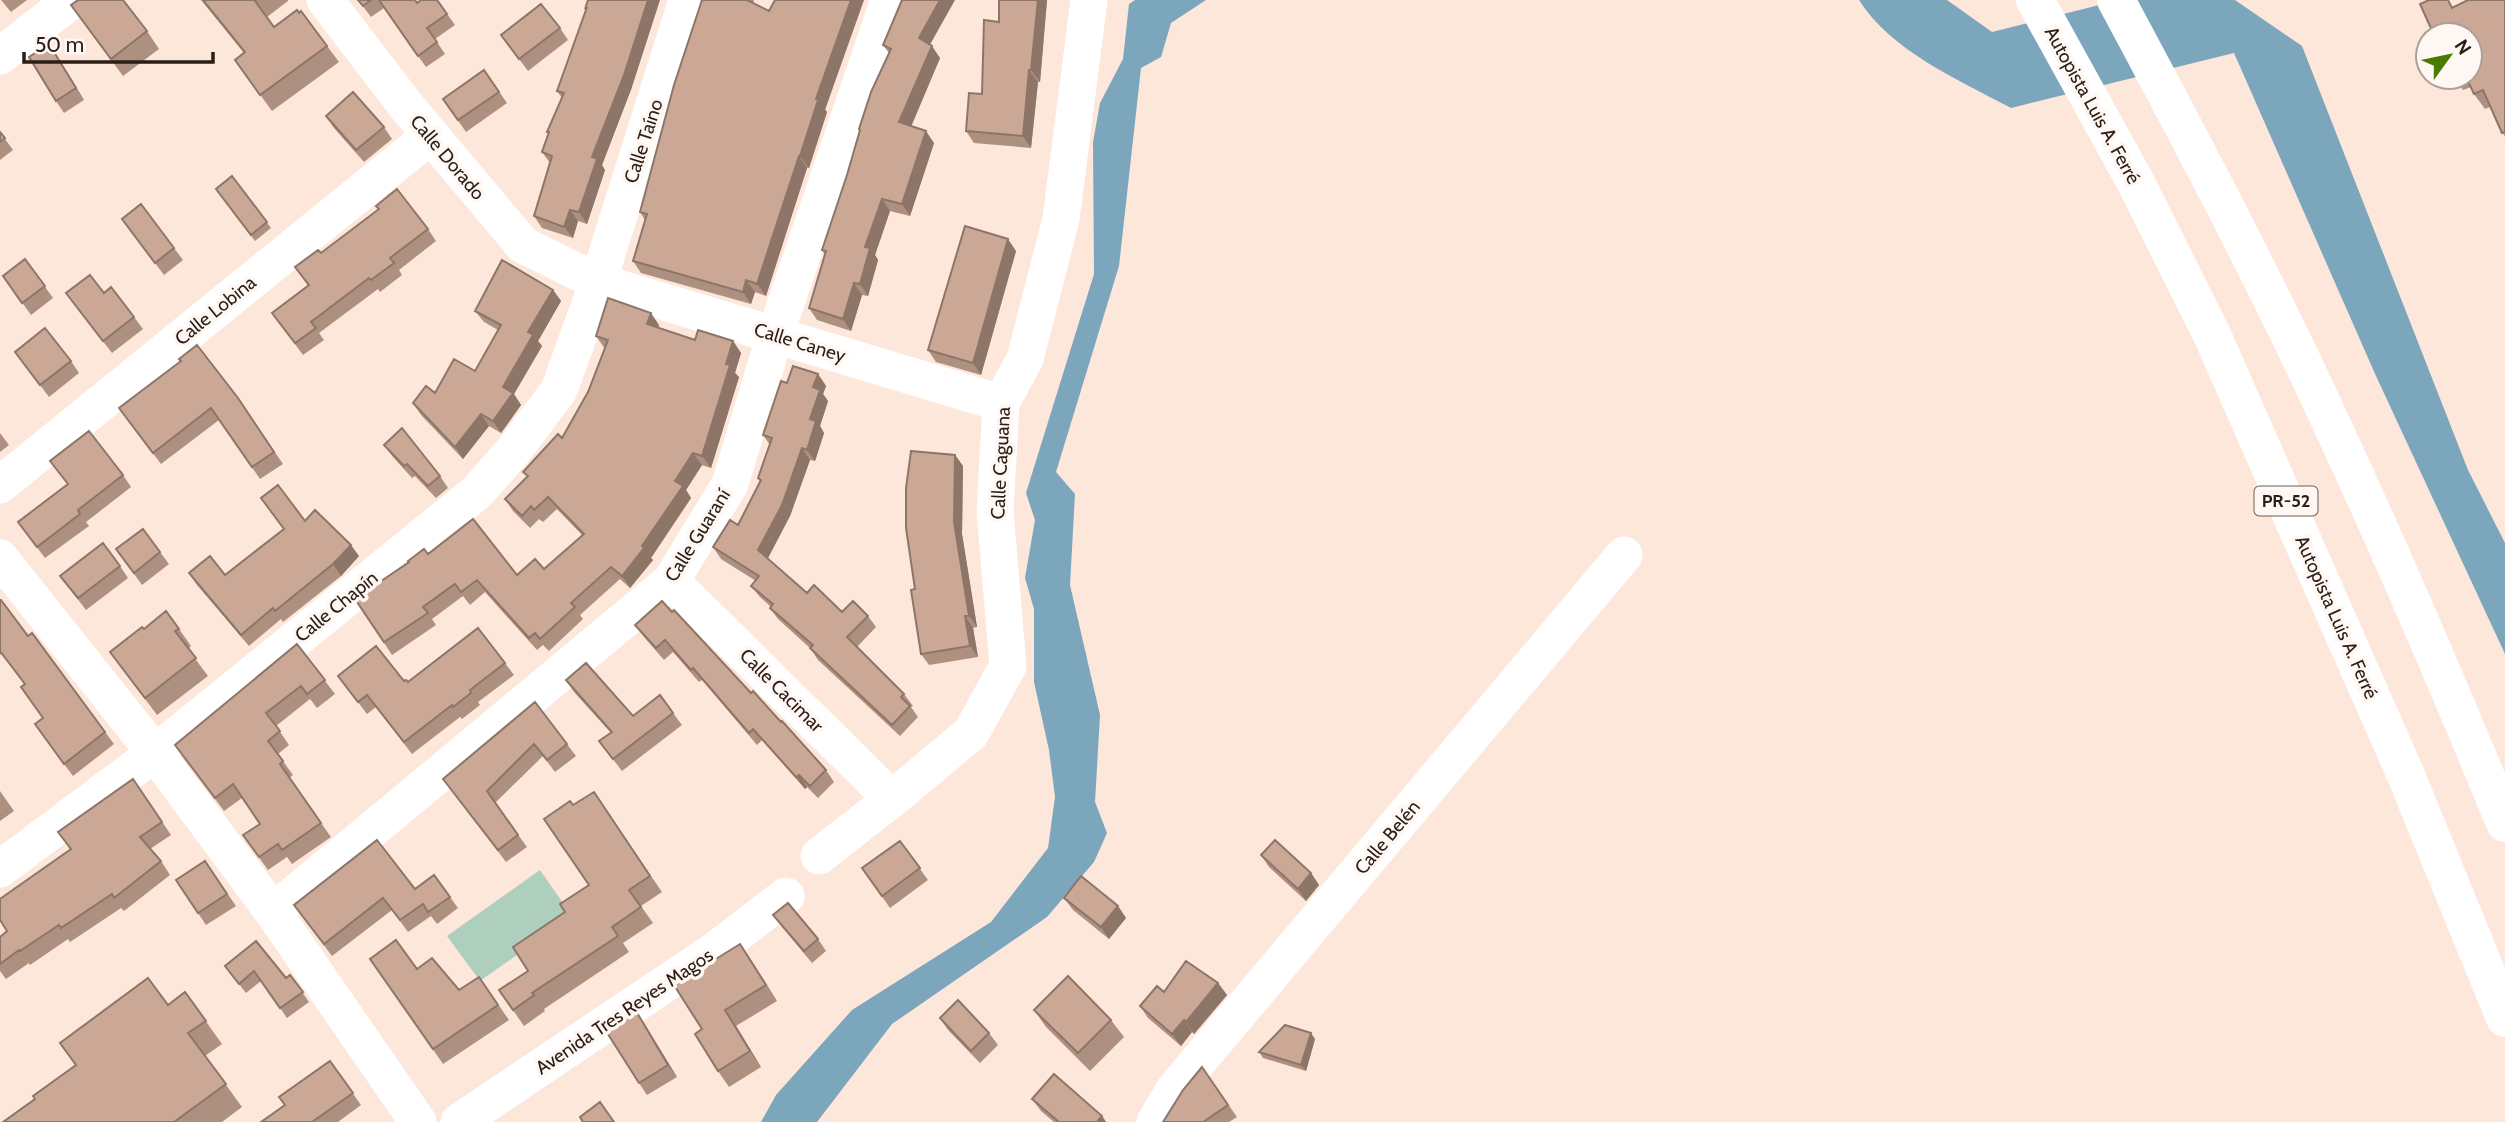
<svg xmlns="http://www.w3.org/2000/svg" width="2505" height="1122" font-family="Cabin,sans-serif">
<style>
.green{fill:#aecebe}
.water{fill:#7ba6bc}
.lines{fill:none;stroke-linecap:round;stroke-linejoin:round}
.minor{stroke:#fff;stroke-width:37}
.highway{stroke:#fff;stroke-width:38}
.wall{fill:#ae9080}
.shaded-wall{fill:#8d7668}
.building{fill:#caa895;stroke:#8d7668;stroke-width:2}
.labels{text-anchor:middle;stroke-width:7;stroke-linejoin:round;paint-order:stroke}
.shield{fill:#fff7f3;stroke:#6a5f58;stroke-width:2}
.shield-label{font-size:18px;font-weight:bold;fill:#2a1e16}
.street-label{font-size:19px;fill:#2a1e16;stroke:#fff7f3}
</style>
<rect width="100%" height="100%" fill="#fde7db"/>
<path class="green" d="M540,870L572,916L480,981L447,936Z"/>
<path class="water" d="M1135,0H1206L1171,23L1161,57L1141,68L1119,266L1056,472L1075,494L1070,585L1100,715L1095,802L1107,833L1094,862L1047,917L892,1024L817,1122H761L776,1095L852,1010L991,922L1048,848L1055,797L1049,750L1034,682V609L1025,578L1035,520L1026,493L1094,274L1093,142L1100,103L1123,59L1129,4Z
M1859,0H1947L1992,32L2119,0H2235L2302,46L2468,470L2505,543V654L2376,376L2234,53L2011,108C1959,80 1891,51 1859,0Z"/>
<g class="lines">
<path class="minor" d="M325,0L407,107L523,245L598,282L1001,403
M0,56L72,0
M0,485L430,136
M0,558L155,753L273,912L418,1122
M671,581L892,799
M819,856L892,799L971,733L1008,666L995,511L1001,403L1025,359L1061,219L1089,0
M0,869L155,753L338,605L477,492L514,450L559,390L598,282L687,0
M273,912L671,581L730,484L775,335L889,0
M459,1122L717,949L786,896
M1155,1122L1174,1090L1624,555"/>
<path class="highway" d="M2035,0L2135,181L2212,335L2405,773L2505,1018
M2116,0C2191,140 2266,281 2332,425C2393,556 2450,689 2505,823"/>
</g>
<path class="wall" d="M1,0H27L11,12Z
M201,0H288V1L267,17L274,27L301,11L339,62L272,111L235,60L244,53Z
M358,0H415L417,3L437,0L455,25L435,39L445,54L426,67L384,8L371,17Z
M588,0L632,87L602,165L605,170L587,224L578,221L573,238L542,228L534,216L550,163L542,152L549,133L547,132L562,98L557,91L586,11L585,9Z
M702,0H754L753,3L827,112L809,168H807L766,296L755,292L751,304L641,273L633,261L645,220L640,212Z
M999,0H1047L1040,82H1038L1031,148L974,143L966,131L982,94L999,22Z
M2505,0V137L2490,107L2485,109L2474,94L2471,87L2463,90L2454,77H2470L2455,6Z
M71,5L147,31L159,49L123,76Z
M560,28L568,40L528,71L501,35Z
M883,45H930L940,58L911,126L934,143L910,216L890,211L875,255L878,260L868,296L862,295L851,331L817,320L809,308L825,255L822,250L847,175L860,131L859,129L889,53Z
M57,56L84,100L64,113L56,101Z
M484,70L507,103L466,132L443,99Z
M326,116L384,127L392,139L364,162L334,128Z
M0,132L13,150L0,160Z
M232,176L271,228L255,241L216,189Z
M122,219L174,248L183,260L164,275Z
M428,229L436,241L399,270L402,275L380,292L378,289L319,333L324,340L303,355L272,313L308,286L295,267L321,253Z
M1016,251L981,375L936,362L928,350Z
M25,259L53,298L31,315L3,276Z
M553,290L561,301L538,341L542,346L514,394L521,405L501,433L489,426L463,459L421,415L413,403L435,393L475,371L498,330L484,322L475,311Z
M66,293H104L134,317L143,329L112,353Z
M659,325L658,328L695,340L733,341L741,353L735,373L739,377L711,468L702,465L686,490L691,498L651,558L653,560L630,588L620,579L580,615L583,619L549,651L543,645L537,650L485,592L470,605L463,596L432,619L436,625L392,655L355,599L428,554L517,575L544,569L582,535L557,509L543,522L539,519L530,528L513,511L505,499L527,477L523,472L562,438L588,392L605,349L596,336Z
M15,352L71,361L79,373L49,397Z
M818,374L826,386L823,394L828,401L820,426L824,433L815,461L810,460L790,516L767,559L807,593L842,612L868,616L876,627L857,647L904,694L913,706L911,707L918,717L900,736L818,660L810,648L778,619L770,608L771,607L760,597L751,586L756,581L721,559L713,547L738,525L760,482L758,478L770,445L763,435L787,383Z
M238,398L283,464L260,479L219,420L161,464L119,408Z
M0,433L9,445L0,452Z
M384,445L440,476L448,488L436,498L415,476L412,478L393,457Z
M955,455L963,466L962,534L977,627L973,628L978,657L929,665L921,654Z
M50,461L123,475L131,487L86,522L89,526L45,558L18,522L68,484Z
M261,498L305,521L359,556L341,576L283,622L281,619L249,646L197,585L189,573L225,575L284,529Z
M116,549L160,552L169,564L142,585Z
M120,566L128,578L86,610L60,576Z
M0,600L28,636L32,633L114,744L73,776L43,736V718L24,684L2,654L0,655Z
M672,612L781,722L826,770L834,782L818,798L807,787L805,789L762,740L757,745L702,680L699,682L673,652L664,660L644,637L635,625Z
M144,629H179L191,646L188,649L208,676L157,715L110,652Z
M297,644L335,694L317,708L310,699L276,726L289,745L278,754L293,775L289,778L331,837L292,864L287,857L268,870L243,835L260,824L242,798L224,811L185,758Z
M505,663L514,675L478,702L480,705L462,719L460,717L412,754L376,707L367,714L338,676L408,682Z
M566,680L633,716L673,713L682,725L622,771L599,741L611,733L574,692Z
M535,702L576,756L555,772L543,756L495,803L527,847L506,862L443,779Z
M133,779L171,835L150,849L161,861L170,875L124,911L121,908L70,942L68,939L30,965L29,963L6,979L0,971V937L7,931L70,849L58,832Z
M0,791L14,811L0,821Z
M573,805L605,808L662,892L641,906L653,923L623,943L629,952L544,1009L545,1011L524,1026L499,990L528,971L589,885Z
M900,841L928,880L890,908L862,868Z
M1261,855L1311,873L1319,885L1306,901L1269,867Z
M205,861L236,906L206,925L176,880Z
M434,875L458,908L437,924L431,916L408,932L392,910L332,956L294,905L415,889Z
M1064,898L1118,906L1126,918L1109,939L1073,910Z
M773,915L818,939L826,951L812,963L782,927Z
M740,944L777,1001L736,1026L761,1067L729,1087L718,1071L702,1029Z
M370,959L417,969L459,990L479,977L509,1020L443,1064Z
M225,966L286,978L290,975L309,1002L287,1018L261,981L246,993Z
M1218,983L1227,995L1194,1034L1192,1032L1181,1046L1148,1018L1140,1006L1164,992Z
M185,992L222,1044L205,1056L242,1107L222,1122H3L35,1099L75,1065L60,1043L168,1005Z
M1034,1010L1111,1020L1124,1037L1090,1071L1046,1027Z
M636,1011L677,1077L647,1095L639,1083Z
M940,1018L989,1033L998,1045L980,1063L948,1030Z
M1315,1039L1306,1071L1263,1058L1259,1052Z
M330,1061L361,1105L338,1122H261L285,1105Z
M1202,1067L1237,1117L1229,1122H1163Z
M1032,1099L1102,1116L1106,1122H1054L1041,1111Z"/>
<path class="shaded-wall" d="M648,0H660L632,87L602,165L605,170L587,224L579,212L592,157Z
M851,0H864L825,110L827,112L809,168L800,156L816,99Z
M940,0H955L927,50L919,38Z
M1038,0H1047L1040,82L1031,70Z
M49,44L57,56L84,100L76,88Z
M932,46L940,58L908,134L899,122Z
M1029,70L1038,82L1031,148L1023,136Z
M926,131L934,143L910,216L902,204Z
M799,156L807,168L766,296L757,284Z
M882,199L890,211L875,255L878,260L868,296L860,284L865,247Z
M570,210L578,221L573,238L564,227Z
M1008,239L1016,251L981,375L973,363Z
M746,280L755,292L751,304L743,292Z
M854,283L862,295L851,331L843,319Z
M553,290L561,301L538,341L542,346L514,394L521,405L501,433L493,421L503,387L528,332Z
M651,313L659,325L656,336L647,324Z
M733,341L741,353L735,373L739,377L711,468L702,456Z
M818,374L826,386L823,394L828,401L820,426L824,433L815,461L807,450L813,387Z
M481,414L489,426L463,459L455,447Z
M802,448L810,460L790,516L766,562L758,550Z
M693,453L702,465L686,490L691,498L651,558L653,560L630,588L622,576L675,481Z
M955,455L963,466L962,534L977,627L969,616L954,522Z
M351,545L359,556L341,576L333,564Z
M965,616L973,628L978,657L970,646Z
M799,775L807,787L805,789L796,777Z
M1311,873L1319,885L1306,901L1298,889Z
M1118,906L1126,918L1109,939L1101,927Z
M740,944L751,960L777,1001L766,985Z
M1218,983L1227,995L1194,1034L1186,1022Z
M725,1010L736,1026L761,1067L750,1051Z
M636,1011L644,1023L677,1077L668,1065Z
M1184,1020L1192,1032L1181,1046L1172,1034Z
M1311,1033L1315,1039L1306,1071L1301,1065Z
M1102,1116L1106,1122H1097Z"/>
<path class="building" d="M78,0H123L147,31L111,59L71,5Z
M203,0H256L255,1L274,27L297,10L299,13L301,11L327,46L260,95L235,60L245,52Z
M358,0H371L363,6Z
M379,0H415L417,3L421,0H437L447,14L427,28L437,42L418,56Z
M588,0H648L624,75L592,157L597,159L579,212L570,210L564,227L534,216L552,156L542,152L549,132H547L564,93L557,91L587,7L585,9Z
M702,0H747L769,11L775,0H851L816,99L818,100L800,156H799L757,284L746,280L743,292L633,261L647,214L640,212L674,85Z
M902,0H940L919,38L932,46L899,122L926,131L902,204L882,199L865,247L870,248L860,284L854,283L843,319L809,308L826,251L822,250L847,175L860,130L859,129L871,92L891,49L883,45Z
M999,0H1038L1031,70H1029L1023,136L966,131L969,93L982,94L984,20L999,22Z
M2429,0H2448L2452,8L2468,0H2505V132L2502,133L2483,90L2474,94L2466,77H2470V35H2434L2420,4Z
M541,4L560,28L519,59L501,35Z
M49,44L76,88L56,101L29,57Z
M484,70L499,92L458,120L443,99Z
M353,92L384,127L356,150L326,116Z
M0,132L5,138L0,142Z
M232,176L267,222L251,235L216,189Z
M397,189L428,229L390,258L394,263L371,280L369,278L311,322L316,328L295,343L272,313L309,285L295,267L318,250L321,253L379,209L376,206Z
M141,204L174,248L155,263L122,219Z
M965,226L1008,239L973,363L928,350Z
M25,259L45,286L22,303L3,276Z
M502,260L553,290L528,332L533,335L503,387L513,393L493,421L481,414L455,447L413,403L426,386L435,393L454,359L475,371L501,325L475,311Z
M90,275L104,293L111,287L134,317L103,341L66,293Z
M608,298L651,313L647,324L695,340L698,330L733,341L726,364L730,365L702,456L693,453L675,481L683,486L642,546L644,548L622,576L611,567L571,603L575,607L540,639L535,633L529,638L477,580L461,592L455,584L423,607L428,613L384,642L355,599L409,562L408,561L424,549L428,554L473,519L517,575L535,559L544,569L584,534L548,497L534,510L531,506L522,516L505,499L528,476L523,472L558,434L562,438L588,392L608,340L596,336Z
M45,328L71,361L40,385L15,352Z
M197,345L238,398L274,452L252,467L211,408L153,453L119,408L181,361L179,359Z
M793,366L818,374L813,387L820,390L810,419L816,421L807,450L802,448L782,505L758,550L807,593L814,585L842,612L853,601L868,616L847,637L904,694L901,697L910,706L892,725L810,648L813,645L770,608L773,604L751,586L759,576L713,547L730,520L738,525L761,480L758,478L772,438L763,435L781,381L787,383Z
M402,428L440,476L428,486L407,464L404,466L384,445Z
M89,431L123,475L78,510L80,514L37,547L18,522L68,484L50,461Z
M911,451L955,455L954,522L969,616H965L970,646L921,654L911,590L915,589L906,528V488Z
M278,485L305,521L315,510L351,545L333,564L275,611L273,608L241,635L189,573L210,556L225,575L284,529L261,498Z
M143,529L160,552L134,573L116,549Z
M103,543L120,566L78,598L60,576Z
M0,600H1L28,636L32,633L105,732L64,764L35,724L43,718L21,687L25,684L0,651Z
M662,601L672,612L674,610L751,693L753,691L781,722L782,721L826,770L810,786L799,775L796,777L753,729L749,733L693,668L691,670L665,640L656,648L635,625Z
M166,611L179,629L175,631L196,658L145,698L110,652L142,627L144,629Z
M478,628L505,663L470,690L471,693L453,707L452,705L404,742L367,695L358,702L338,676L376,646L404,681L406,680L408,682Z
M297,644L325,680L307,694L301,686L266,713L280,731L268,741L283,761L280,764L321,823L282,850L278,844L259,857L243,835L260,824L233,784L215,798L175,745Z
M586,663L633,716L660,695L673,713L613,759L599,741L612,732L566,680Z
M535,702L567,744L547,760L534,744L487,791L518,835L498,850L443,779Z
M133,779L162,822L140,837L161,861L114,898L112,894L61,928L59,925L20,951L19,950L0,964V937L7,931L0,920V899L71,849L58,832Z
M594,792L650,876L629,890L641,907L612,927L618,936L532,993L534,995L513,1010L499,990L528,971L513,947L565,912L560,904L589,885L544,819L570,801L573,805Z
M377,840L415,889L434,875L450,897L428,912L423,904L400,920L383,898L324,944L294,905Z
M1275,840L1311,873L1298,889L1261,855Z
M900,841L920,868L882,896L862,868Z
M205,861L227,894L198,913L176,880Z
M1081,876L1118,906L1101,927L1064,898Z
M788,903L818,939L804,951L773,915Z
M396,940L417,969L432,958L459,990L479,977L498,1005L433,1049L370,959Z
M256,941L286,978L290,975L303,992L280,1008L254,971L239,984L225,966Z
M740,944L766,985L725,1010L750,1051L718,1071L695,1034L702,1029L674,985Z
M1186,961L1218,983L1186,1022L1184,1020L1172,1034L1140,1006L1157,986L1164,992Z
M1068,976L1111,1020L1078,1053L1034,1010Z
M148,978L168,1005L185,992L206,1021L188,1033L226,1084L174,1122H3L35,1099L33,1096L76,1065L60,1043Z
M958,1000L989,1033L971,1051L940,1018Z
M636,1011L668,1065L639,1083L606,1031Z
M1285,1025L1311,1033L1301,1065L1259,1052Z
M330,1061L353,1093L312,1122H261L285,1105L279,1097Z
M1202,1067L1228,1105L1203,1122H1163L1183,1090Z
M1054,1074L1102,1116L1097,1122H1059L1032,1099Z
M600,1102L614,1122H583L580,1117Z"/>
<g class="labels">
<rect class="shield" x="2254.5" y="486.5" width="63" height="29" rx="5"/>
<g class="shield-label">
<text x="2286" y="507">PR-52</text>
</g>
<g class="street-label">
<text transform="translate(2093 105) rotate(61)" y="7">Autopista Luis A. Ferré</text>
<text transform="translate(643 141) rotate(-72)" y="7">Calle Taíno</text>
<text transform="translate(448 157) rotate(50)" y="7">Calle Dorado</text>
<text transform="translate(215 310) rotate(-39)" y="7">Calle Lobina</text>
<text transform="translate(800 342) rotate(17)" y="7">Calle Caney</text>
<text transform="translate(1000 463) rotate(-87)" y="7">Calle Caguana</text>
<text transform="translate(697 535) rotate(-58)" y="7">Calle Guaraní</text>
<text transform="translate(336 606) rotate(-39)" y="7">Calle Chapín</text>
<text transform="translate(2337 617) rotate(66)" y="7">Autopista Luis A. Ferré</text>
<text transform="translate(782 690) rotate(45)" y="7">Calle Cacimar</text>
<text transform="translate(1387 837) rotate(-50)" y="7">Calle Belén</text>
<text transform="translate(624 1011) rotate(-34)" y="7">Avenida Tres Reyes Magos</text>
</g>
</g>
<g transform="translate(2449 56) rotate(57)"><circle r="33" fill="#fff7f3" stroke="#aaa09b" stroke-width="2"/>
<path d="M0-5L12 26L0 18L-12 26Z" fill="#4a7a00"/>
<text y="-10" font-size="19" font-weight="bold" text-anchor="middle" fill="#2a1e16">N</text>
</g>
<path d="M24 52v10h189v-10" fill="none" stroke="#2a1e16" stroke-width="3.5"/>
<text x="35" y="52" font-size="21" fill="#2a1e16" stroke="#fff7f3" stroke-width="5" paint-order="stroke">50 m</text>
</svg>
